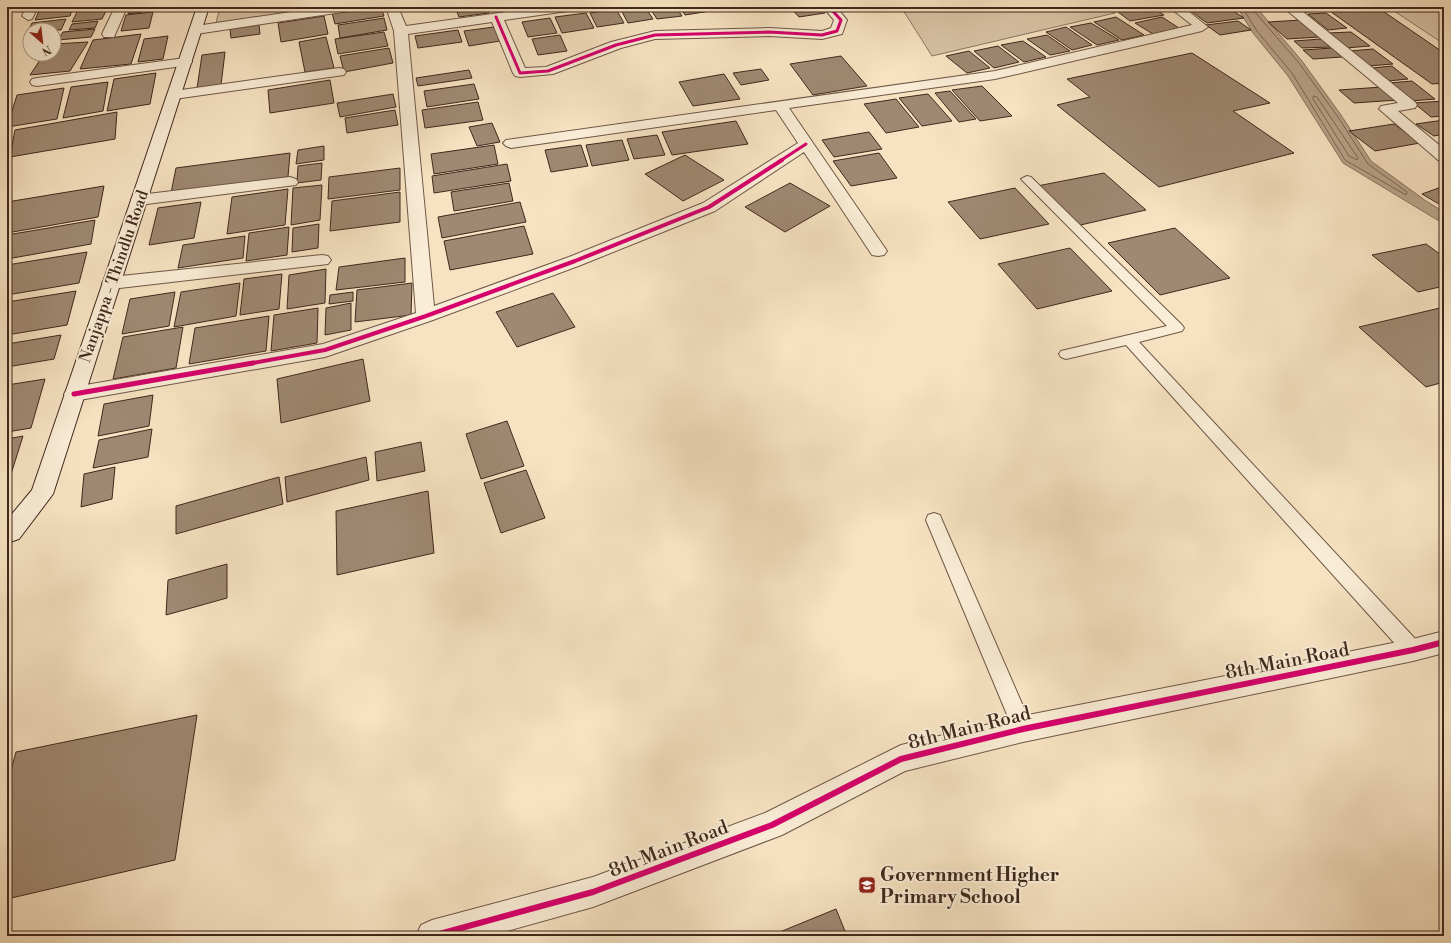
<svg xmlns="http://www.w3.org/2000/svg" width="1451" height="943" font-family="'Libre Bodoni',serif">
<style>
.green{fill:#d8c3a6;stroke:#8c7662}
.water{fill:#b9a38a;stroke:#89725e}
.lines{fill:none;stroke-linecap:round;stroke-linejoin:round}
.shore{stroke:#7c6654;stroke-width:1}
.building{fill:#9f8973;stroke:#40281d}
.service-casing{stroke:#6e5746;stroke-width:2}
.minor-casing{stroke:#6e5746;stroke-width:2}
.tertiary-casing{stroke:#6e5746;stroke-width:2}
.secondary-casing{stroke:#40281d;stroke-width:2}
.service{fill:#faedd7;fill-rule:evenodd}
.minor{fill:#faedd7;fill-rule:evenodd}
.tertiary{fill:#faedd7;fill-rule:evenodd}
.secondary{fill:#faedd7;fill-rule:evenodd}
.cycleway-far3-casing{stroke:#faedd7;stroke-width:4.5}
.cycleway-far2-casing{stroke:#faedd7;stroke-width:6}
.cycleway-far1-casing{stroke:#faedd7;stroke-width:8}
.cycleway-casing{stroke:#faedd7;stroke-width:9}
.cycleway-far3{stroke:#d6006c;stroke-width:3}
.cycleway-far2{stroke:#d6006c;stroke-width:4}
.cycleway-far1{stroke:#d6006c;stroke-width:5}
.cycleway{stroke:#d6006c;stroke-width:6}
.labels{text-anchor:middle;stroke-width:4;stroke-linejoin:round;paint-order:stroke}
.street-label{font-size:16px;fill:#40281d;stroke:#faedd7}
.near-street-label{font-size:19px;fill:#40281d;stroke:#faedd7}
.near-poi-label{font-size:19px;font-weight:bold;fill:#40281d;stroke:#faedd7;text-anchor:start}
</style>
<rect width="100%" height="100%" fill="#f7e3c2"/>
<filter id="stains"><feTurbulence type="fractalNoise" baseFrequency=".005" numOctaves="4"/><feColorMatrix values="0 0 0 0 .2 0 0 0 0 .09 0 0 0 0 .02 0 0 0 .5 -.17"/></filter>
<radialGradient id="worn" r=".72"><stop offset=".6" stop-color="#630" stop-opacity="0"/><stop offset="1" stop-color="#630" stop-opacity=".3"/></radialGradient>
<path class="green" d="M220,7H325L216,23Z
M901,7H1106L1115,13L932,56Z
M1388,7H1444V44Z"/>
<path class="water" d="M1237,7H1256L1302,61L1341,115L1371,161L1426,201L1444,212V224L1343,163L1288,76L1253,33Z"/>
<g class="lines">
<path class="shore" d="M1242,7L1257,31L1292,73L1345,160L1406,195L1407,192L1368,164L1338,117L1299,63L1254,11L1253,7
M1314,96L1317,97L1358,158L1357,160L1349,156L1313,99Z"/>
</g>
<path class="building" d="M41,7H73L70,16L35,20Z
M108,7L102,19L72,22L79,8Z
M130,7H158L157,10L128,14Z
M375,7H381L384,16L335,24L332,13Z
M455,7H486L489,13L459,17Z
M627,7H645L653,19L628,23L620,8Z
M649,7H676L682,16L657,19Z
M680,7H714L716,10L685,15Z
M718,7H745L720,11Z
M790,7H819L825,13L799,17Z
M1125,7H1152L1164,15L1130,21L1114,9Z
M1227,7L1244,18L1207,23L1191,11Z
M1297,7H1319L1324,11L1304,12Z
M1346,7H1377L1444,53V83L1432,84L1327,9Z
M616,9L624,23L597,27L590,13Z
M153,12L149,28L121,31L126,15Z
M586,13L594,28L562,33L555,17Z
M1326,13L1347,28L1328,30L1308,14Z
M324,16L328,34L281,42L278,23Z
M1116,17L1144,35L1122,40L1094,22Z
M1162,17L1179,28L1153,34L1135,23Z
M384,18L387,30L340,38L338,25Z
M550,18L557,33L528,37L522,22Z
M66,19L61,30H30V34L26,35L32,23Z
M1301,20L1320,37L1287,39L1268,22Z
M98,21L95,28L69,30L72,24Z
M1238,21L1251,30L1220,35L1206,25Z
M1091,23L1119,40L1097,45L1070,27Z
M259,25L260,34L231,38L230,29Z
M494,27L500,41L469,46L464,31Z
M1066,27L1092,45L1072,50L1046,32Z
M95,29L91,37L58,40L63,32Z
M458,30L462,42L418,48L415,36Z
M384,32L388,46L338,54L335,39Z
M1351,32L1370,46L1346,48L1328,33Z
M141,34L131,64L80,69L93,40Z
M560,35L567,51L538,55L532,39Z
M1047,35L1070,51L1050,55L1027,39Z
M168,36L163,59L138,62L144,39Z
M326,37L334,68L305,72L299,42Z
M1321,39L1330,47L1302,48L1294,41Z
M1023,41L1046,57L1024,62L1001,45Z
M88,42L70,71L30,75L44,54H54V44Z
M998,46L1019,62L994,68L974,51Z
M389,48L393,63L344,72L340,56Z
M1332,48L1342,57L1313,59L1303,50Z
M1373,49L1393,64L1368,66L1349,51Z
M969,51L990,68L967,73L946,56Z
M225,52L221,85L197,88L202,55Z
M1192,53L1270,103L1233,111L1294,153L1159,187L1057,105L1090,97L1067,79Z
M841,56L867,86L813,95L790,64Z
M1392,66L1408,79L1388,81L1372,68Z
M761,69L769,80L741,85L733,73Z
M469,70L472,78L418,86L416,78Z
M156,73L150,104L107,111L114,79Z
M724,74L740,99L693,106L679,82Z
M330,80L334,103L270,113L268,90Z
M1412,81L1435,99L1411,101L1389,83Z
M108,82L103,111L63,118L71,87Z
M474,84L479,99L427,107L424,91Z
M982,86L1012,116L980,121L952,90Z
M1382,87L1398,100L1354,103L1339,90Z
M64,88L57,119L7,127L17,95Z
M950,91L976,119L959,122L935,93Z
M393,94L396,107L340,117L337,103Z
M928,94L952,121L922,126L899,98Z
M896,99L919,127L886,133L864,104Z
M1444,101V116L1431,117L1414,103Z
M478,102L483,120L425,128L422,110Z
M395,110L398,125L347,133L345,118Z
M117,112L115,139L10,157L15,130Z
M1444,120V134L1434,136L1416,124Z
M736,121L748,144L672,155L662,132Z
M492,123L500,142L477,146L469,127Z
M1394,124L1420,143L1375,151L1349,131Z
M869,132L882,149L834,157L822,140Z
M657,135L665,155L634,159L627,139Z
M622,140L629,160L592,166L586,145Z
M494,145L498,164L434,174L431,154Z
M581,145L588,166L551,172L545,150Z
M324,146V160L296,164L298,150Z
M290,153L288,177L171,193L176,168Z
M879,153L897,178L851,186L833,161Z
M685,155L724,180L683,201L645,174Z
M322,163L321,180L297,183L298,166Z
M507,164L511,181L434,193L432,176Z
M400,168V190L328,199L329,177Z
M1104,173L1146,210L1076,226L1037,186Z
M509,183L513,201L454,211L451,192Z
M790,183L830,206L785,232L745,207Z
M322,185L320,220L291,225L293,188Z
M104,186L98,217L7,233V202Z
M1444,186V207L1422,194Z
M1015,188L1049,224L980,239L948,202Z
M288,189L285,225L227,234L232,197Z
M400,192V222L330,231L332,201Z
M201,202L194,238L149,245L158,208Z
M520,202L526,222L442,238L438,217Z
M95,220L91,244L7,259V235Z
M319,224L318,248L292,252L293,228Z
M524,226L533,254L450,270L444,241Z
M289,227L287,255L246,261L249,233Z
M1175,228L1230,278L1160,295L1108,243Z
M245,236L243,258L178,268L183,245Z
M1426,244L1444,257V286L1418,292L1372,255Z
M1070,248L1112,291L1037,309L998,264Z
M87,252L79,283L7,295V265Z
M405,258V282L336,290L339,267Z
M326,269L325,303L287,309L289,275Z
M282,274L279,309L240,315L244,279Z
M240,283L236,316L174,327L181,292Z
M412,283L411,315L355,322L357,290Z
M76,291L67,325L7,335V302Z
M175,292L169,326L122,334L130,299Z
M353,292V301L329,304L330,295Z
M553,293L575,327L517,347L496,312Z
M351,303V330L325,335L326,308Z
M1444,307V382L1426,387L1359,327Z
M318,308L317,343L271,351L274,315Z
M269,316L266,351L189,364L195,328Z
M183,327L176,368L113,379L123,337Z
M61,335L54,359L7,367V344Z
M363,359L370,401L281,423L277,379Z
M45,379L31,428L7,432V385Z
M153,395L149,426L98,436L104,404Z
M507,421L524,466L481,479L466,434Z
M152,429L148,457L93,468L99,440Z
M23,436L7,487V439Z
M421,442L425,471L377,481L375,452Z
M366,457L369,480L287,502L285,477Z
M115,467L112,499L81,507L84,474Z
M526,470L545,518L501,533L484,483Z
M279,477L283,504L176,534V506Z
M428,491L434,553L337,575L336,511Z
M227,564V598L166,615L168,580Z
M197,715L175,860L7,899V785L16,752Z
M836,909L847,936H770Z"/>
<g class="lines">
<defs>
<path id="service" d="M1027,176L1031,177L1182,325L1184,328L1182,331L1139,342L1420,644L1422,650L1420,656L1413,658L1406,656L1126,345L1066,359L1061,357L1059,354L1061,351L1167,326L1023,181L1021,179Z
M934,513L940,515L942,520L1033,729L1030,736L1023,738L1016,736L1013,729L926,520L928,515Z"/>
<path id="minor" d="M26,7H38L32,19L28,20L22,16Z
M115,7H127L114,37H104L102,34Z
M324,7H355L349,11L196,34L189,30L196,26Z
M386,7H398L406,26L542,7H574L568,11L504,20L525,68L546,67L611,42L655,31L769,28L822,31L831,28L834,20L823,7H836L847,20L842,34L822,39L769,36L655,39L621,48L553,74L520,77L515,76L513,73L492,22L408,34L434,306L569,257L703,203L798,143L776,110L511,148L506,146L503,143L506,140L995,71L1192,25L1169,7H1183L1208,27L1202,31L995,79L789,108L887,251L884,255L878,256L872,255L804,152L715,211L581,265L433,320L325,357L74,401L67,399L64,394L67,389L74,387L323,344L416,313L394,31Z
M1283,7H1297L1415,102L1417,105L1415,108L1398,111L1444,149V162L1438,160L1379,109L1381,106L1398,103Z
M185,58L190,59L192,62L190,65L37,86L32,85L30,82L32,79L37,78Z
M339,68L344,69L346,72L344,75L174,99L169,98L167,95L169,92L174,91Z
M290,177L296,179L298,182L296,185L139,205L133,203L131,200L133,197L139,195Z
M322,255L328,256L331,260L328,264L111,289L105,287L102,283L105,279L111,277Z"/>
<path id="tertiary" d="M1444,631V653L1413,661L1023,742L905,771L782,835L593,907L489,936H416L421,925L432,920L593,877L765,813L901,745L1023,716L1413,639Z"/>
<path id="secondary" d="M197,7H209L53,494L19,539L7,543V520L32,490Z"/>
</defs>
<use href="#service" class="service-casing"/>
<use href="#minor" class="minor-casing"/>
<use href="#tertiary" class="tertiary-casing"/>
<use href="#secondary" class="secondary-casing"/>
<use href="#service" class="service"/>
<use href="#minor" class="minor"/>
<use href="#tertiary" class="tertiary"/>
<use href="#secondary" class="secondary"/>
<defs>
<path id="cycleway-far3" d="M496,17L520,73L548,71L616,45L655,35L769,32L822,35L837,31L841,20L829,7
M780,161L806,144"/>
<path id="cycleway-far2" d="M247,364L325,350L426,316L575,261L709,207L782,160"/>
<path id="cycleway-far1" d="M74,394L253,363"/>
<path id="cycleway" d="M432,936L593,892L772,825L901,759L1023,729L1413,650L1444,642"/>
</defs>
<use href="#cycleway-far3" class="cycleway-far3-casing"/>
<use href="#cycleway-far2" class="cycleway-far2-casing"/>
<use href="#cycleway-far1" class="cycleway-far1-casing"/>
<use href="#cycleway" class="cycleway-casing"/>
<use href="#cycleway-far3" class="cycleway-far3"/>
<use href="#cycleway-far2" class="cycleway-far2"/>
<use href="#cycleway-far1" class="cycleway-far1"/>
<use href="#cycleway" class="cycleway"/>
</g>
<defs>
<symbol id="school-square" viewBox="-11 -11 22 22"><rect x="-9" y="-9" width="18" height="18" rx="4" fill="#8f2418" stroke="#faedd7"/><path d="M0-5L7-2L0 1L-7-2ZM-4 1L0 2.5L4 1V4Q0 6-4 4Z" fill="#fff"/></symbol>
</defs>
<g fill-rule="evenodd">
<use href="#school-square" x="857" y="875" width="20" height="20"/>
</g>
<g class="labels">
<g class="street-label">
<text transform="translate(113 276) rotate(-71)" y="6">Nanjappa - Thindlu Road</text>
</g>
<g class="near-street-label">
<text transform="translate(1287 660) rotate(-11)" y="7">8th Main Road</text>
<text transform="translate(969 727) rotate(-14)" y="7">8th Main Road</text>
<text transform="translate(668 848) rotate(-21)" y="7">8th Main Road</text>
</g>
<g class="near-poi-label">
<text x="880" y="881">Government Higher<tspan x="880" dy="22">Primary School</tspan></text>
</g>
</g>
<rect width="1451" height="943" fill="none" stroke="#f7e3c2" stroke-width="24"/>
<rect x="8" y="8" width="1435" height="927" fill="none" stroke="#40281d" stroke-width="2"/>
<rect x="12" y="12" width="1427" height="919" fill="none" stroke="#40281d"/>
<g transform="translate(42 42) rotate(152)"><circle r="19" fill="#faedd7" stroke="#b09e8d"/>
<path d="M0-3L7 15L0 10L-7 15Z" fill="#8f2418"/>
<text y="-6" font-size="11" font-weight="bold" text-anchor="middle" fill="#40281d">N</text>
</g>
<rect width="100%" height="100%" filter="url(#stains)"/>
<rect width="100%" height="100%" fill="url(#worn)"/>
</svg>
